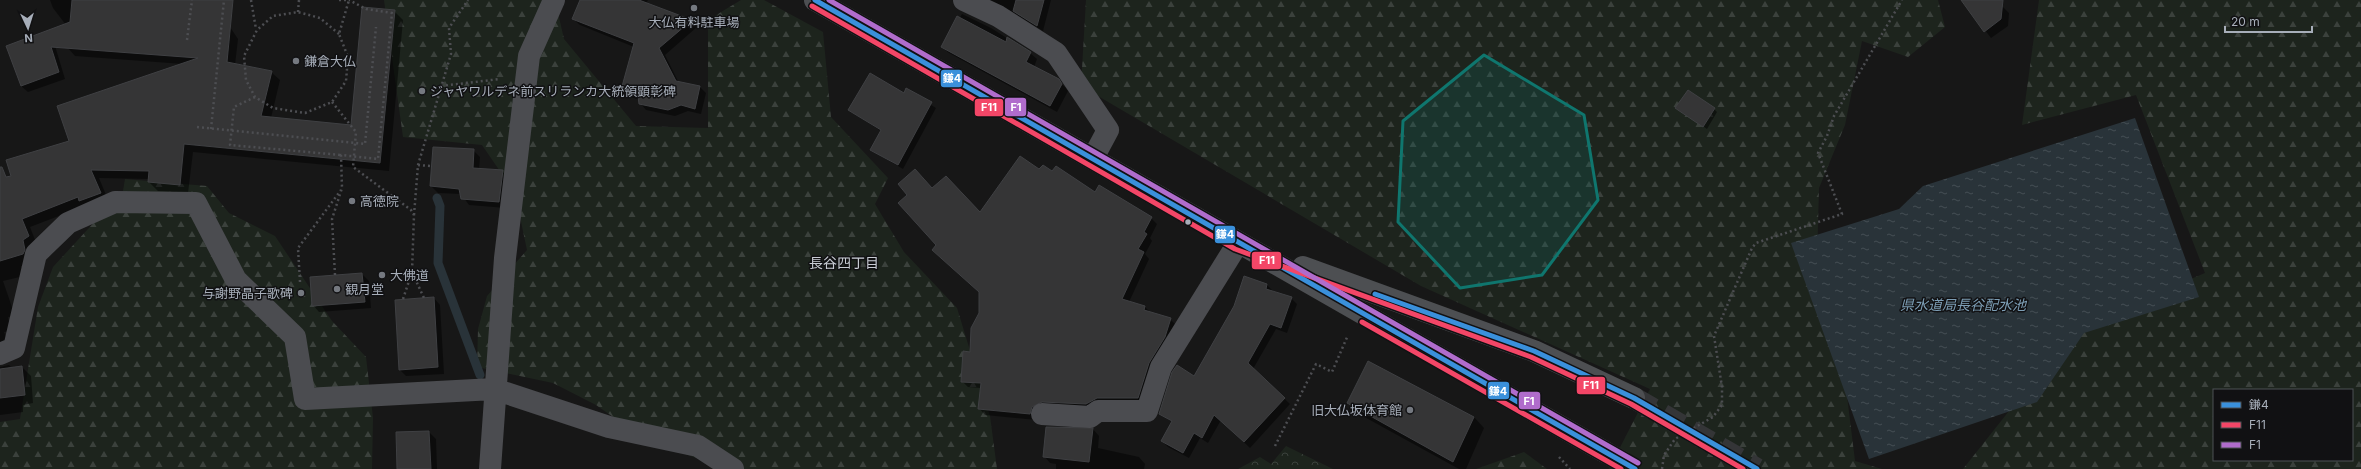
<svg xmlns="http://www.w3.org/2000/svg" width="2361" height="469" font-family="Inter,'Noto Sans JP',sans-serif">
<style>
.forest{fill:url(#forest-firs);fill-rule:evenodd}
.park{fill:url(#park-crowns)}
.water{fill:url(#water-ripples)}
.shadow{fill:#0007}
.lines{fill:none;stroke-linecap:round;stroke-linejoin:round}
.stream{stroke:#293339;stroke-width:9}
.building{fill:#353536;stroke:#3f4043}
.major-tunnel{stroke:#343537;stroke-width:22;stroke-dasharray:22 11;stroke-linecap:butt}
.path{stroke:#4d4e52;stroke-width:2.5;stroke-dasharray:2 3;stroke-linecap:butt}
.minor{stroke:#4b4c50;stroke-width:22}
.major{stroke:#4d4f52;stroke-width:22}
.bus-1-casing{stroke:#111113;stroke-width:8}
.bus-2-casing{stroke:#111113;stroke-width:8}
.bus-3-casing{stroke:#111113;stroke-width:8}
.bus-1{stroke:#3a90db;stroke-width:5}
.bus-2{stroke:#f34667;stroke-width:5}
.bus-3{stroke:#b06ccc;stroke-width:5}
.marked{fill:#0f766e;fill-opacity:0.2;stroke:#0f766e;stroke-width:3;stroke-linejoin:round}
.poi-dot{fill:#757980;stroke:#111113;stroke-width:1.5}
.bus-dot{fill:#a7aeb9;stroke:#111113;stroke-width:1.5}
.labels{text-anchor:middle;stroke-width:3;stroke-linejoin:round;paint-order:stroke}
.poi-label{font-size:13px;fill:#a7aeb9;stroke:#111113;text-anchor:start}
.neighbourhood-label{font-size:14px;fill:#c8ccd4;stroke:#111113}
.water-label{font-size:14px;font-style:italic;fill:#7d9eb5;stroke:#111113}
.line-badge{stroke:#111113;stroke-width:1.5}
.badge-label{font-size:11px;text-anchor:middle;font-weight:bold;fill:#fff}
</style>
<defs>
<pattern id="forest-firs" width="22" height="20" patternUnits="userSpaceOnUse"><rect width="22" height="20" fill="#1d241d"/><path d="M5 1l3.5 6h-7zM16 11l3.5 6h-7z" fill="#3b413c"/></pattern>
<pattern id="park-crowns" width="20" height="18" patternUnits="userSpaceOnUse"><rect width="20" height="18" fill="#1d241d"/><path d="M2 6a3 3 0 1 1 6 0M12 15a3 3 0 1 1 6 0" fill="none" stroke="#3b413c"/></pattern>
<pattern id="water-ripples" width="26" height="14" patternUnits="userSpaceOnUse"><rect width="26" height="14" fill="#293339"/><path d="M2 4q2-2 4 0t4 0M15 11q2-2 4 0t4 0" fill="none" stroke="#454e54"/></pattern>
</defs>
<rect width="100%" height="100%" fill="#171717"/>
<path class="forest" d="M384,0H555L564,39L636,126L708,128V20L741,0H764L823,32L831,117L888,178L875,204L904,252L957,308L990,416L997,469H725L675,450L629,428L596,405L553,383L477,367L478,329L487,296L527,250L515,193L482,145L403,137Z
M1086,0H1938L1945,27L1908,57L1862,41L1845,125L1819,188L1817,260L1837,315L1855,461L1882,469H1609L1650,389L1421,286L1081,86Z
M2039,0H2361V469H1963L2074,329L2205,273L2136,95L2022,125ZM2214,390H2352V460H2214Z
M125,179L207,186L229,213L275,236L332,321L366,357L373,418L372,469H0V422L20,419L38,307L53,267L123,191Z
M1524,452L1547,469H1476Z"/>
<path class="park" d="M1286,446L1333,469H1238L1260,457L1271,464Z"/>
<path class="water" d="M2135,118L2199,297L2084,333L2037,402L1869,459L1791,243L1899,209L1923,186Z"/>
<path class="shadow" d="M50,0H212L238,39L235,65L271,72L280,80L271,118L352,126L394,11L403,20L389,171L193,152L188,193L158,191L149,182V179L99,178L109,202L85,206L30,227L37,245L31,263L21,266L24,276L3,281L15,316L8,317L11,331L4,332L10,348L0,354V180L12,176L70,142L183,64L75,56L67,47L66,25L53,8Z
M581,0H648L646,4L691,21L697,27L665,55L679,83L700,87L706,93L701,114L688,111L675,116L646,110L640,103V100L628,96L622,90L634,47L580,25L573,19Z
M987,0H1051L1043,31L1011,11Z
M1962,0H1996L2009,13L2008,26L1991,38Z
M962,14L991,28L1030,53L1037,59L1034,67L1058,80L1065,87L1068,91L1057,112L949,53L942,47Z
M53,39L65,79L28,92L21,86Z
M907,90L936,108L903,169L871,150L881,131L849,110L904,94Z
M1677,108L1714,109L1717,112L1707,129Z
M473,150L480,157L479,170L502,171L509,178L506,208L469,205L461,194L438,193L431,186Z
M1040,171L1052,173L1151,218L1157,224L1150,238L1152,241L1145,254L1149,259L1129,302L1145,307L1151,313L1170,319L1176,325L1144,404L1036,420L985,415L979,408L981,388L968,387L962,381L980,313V292L937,245L933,190L980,214Z
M362,274L369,281L371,308L319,312L313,305Z
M1267,285L1273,291L1291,298L1297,304L1287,333L1276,329L1253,369L1290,404L1250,448L1221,420L1208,443L1200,438L1189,458L1168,447L1162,441L1172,422L1160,413L1195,377Z
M434,298L440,305L444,374L406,376L400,370Z
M9,365L12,368L22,367L31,376L33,403L23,405V412L0,415V367Z
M1348,403L1474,417L1484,428L1466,469H1459L1359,414Z
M1093,429L1099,436L1098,448L1139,457L1145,464L1144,469H1056V464L1050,463L1044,456Z
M429,432L436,439L437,469H398Z"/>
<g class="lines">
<path class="stream" d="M437,198L440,206L438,263L480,375"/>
</g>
<path class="building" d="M72,0H233L227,62L272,71L261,116L351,125L362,7L395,10L380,163L184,144L180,185L148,182L149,171L91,170L101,193L79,201L78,197L22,219L29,236L23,240L25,250L23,254L0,261V167H2L6,177L11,176L6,160L69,141L57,106L198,58L51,47L59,72L21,86L6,46L70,22Z
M580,0H639L692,20L659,48L676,81L700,86L695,109L681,105L668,110L639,104L638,96L621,90L634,43L572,19Z
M1016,0H1044L1037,26L1013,11Z
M1961,0H2003L2001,19L1984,32Z
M957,16L1006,42L1007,37L1031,52L1026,62L1059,79L1062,84L1050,106L941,47Z
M870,73L904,93L906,88L932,102L898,165L870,150L881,130L848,110Z
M1688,90L1715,108L1703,127L1675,108Z
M433,147L474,149L473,168L503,170L499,202L461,199L459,189L430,186Z
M1020,156L1039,169L1043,165L1052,171L1056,166L1095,192L1099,185L1152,217L1144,232L1147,234L1138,249L1144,252L1122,299L1145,306L1144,310L1171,318L1165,337L1149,363L1138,398H1097L1086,404L1042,402L1032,407L1030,414L978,409L981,383L961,382L963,351L970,352L971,328L979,313V292L932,250L936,245L898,203L907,195L898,184L915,169L932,188L946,176L980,212Z
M362,273L365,302L312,306L310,277Z
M1244,276L1267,284L1266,289L1292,297L1281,328L1270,324L1248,363L1285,398L1244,442L1214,415L1202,438L1194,433L1183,453L1161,441L1172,421L1159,414L1172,372L1177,365L1194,376L1234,306Z
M434,297L438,367L399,370L395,300Z
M1368,361L1474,417L1453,462L1347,403Z
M22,366L25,395L0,398V369Z
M1046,427L1093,428L1089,462L1043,457Z
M429,431L431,469H397L396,432Z"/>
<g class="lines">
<path class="major-tunnel" d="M1634,398L1757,469
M1605,452L1635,469"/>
<path class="path" d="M251,0L256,29
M339,0H350
M298,12L299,0
M339,34L320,18L298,12L273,16L257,30L244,56L246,80L255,97L273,108L305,113L332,102L346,81L348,57L339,34L349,0
M187,40L192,0
M441,86L500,79
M255,97L234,107L230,145L341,155
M332,102L356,132L353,167L411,210L414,215L412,272L424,298
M197,127L365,144L376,27
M211,129L224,0
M418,165L431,166
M414,215L418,165L451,54L449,28L468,0
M335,275L332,219L342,188L341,155L378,159L392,13L366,9L349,0
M300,282L298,248L341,190
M403,299L412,272
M1275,446L1316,364L1332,372L1348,335
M1559,457L1570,469
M1662,469L1664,455L1675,439L1713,417L1722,405V387L1714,336L1752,248L1756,243L1842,214L1818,153L1827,136L1834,116L1902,0"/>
<path class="minor" d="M964,0L998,16L1056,53L1108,130L1093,158
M0,354L14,348L36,254L68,223L115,202L196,203L236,280L295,337L305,399L494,389L609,427L698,446L733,469
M1042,414L1090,417L1098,411H1147L1161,367L1238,243
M490,469L505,258L529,56L554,0"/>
<path class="major" d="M815,0L1605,452
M1303,267L1534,351L1634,398"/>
<defs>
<path id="bus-1" d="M815,0L1635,469
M1375,294L1534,351L1634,398L1757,469"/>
<path id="bus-2" d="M812,6L1235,249L1531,357L1631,404L1743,469
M1362,322L1621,469"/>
<path id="bus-3" d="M829,0L1638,463"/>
</defs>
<use href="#bus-1" class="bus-1-casing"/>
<use href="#bus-2" class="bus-2-casing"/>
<use href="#bus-3" class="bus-3-casing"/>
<use href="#bus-1" class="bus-1"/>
<use href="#bus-2" class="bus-2"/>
<use href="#bus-3" class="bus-3"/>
</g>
<path class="marked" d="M1484,55L1584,115L1598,200L1542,275L1460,288L1398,222L1403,121Z"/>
<g class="poi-dot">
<circle cx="694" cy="8" r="4"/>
<circle cx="296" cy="61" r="4"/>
<circle cx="422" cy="91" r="4"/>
<circle cx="352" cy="201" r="4"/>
<circle cx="382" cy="275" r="4"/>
<circle cx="337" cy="289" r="4"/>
<circle cx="301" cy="293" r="4"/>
<circle cx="1410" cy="410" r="4"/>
</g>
<circle class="bus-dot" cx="1188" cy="222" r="3.5"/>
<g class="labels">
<g class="poi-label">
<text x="694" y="27" text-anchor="middle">大仏有料駐車場</text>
<text x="304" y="66">鎌倉大仏</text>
<text x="430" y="96">ジャヤワルデネ前スリランカ大統領顕彰碑</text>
<text x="360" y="206">高徳院</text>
<text x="390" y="280">大佛道</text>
<text x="345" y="294">観月堂</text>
<text x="293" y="298" text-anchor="end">与謝野晶子歌碑</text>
<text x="1402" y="415" text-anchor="end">旧大仏坂体育館</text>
</g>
<g class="neighbourhood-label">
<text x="844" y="268">長谷四丁目</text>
</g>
<g class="water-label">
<text x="1963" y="310">県水道局長谷配水池</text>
</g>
</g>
<g class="line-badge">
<rect x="940" y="69" width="23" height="19" rx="4" fill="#3a90db"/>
<rect x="1004" y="97" width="23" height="20" rx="4" fill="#b06ccc"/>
<rect x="974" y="98" width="30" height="19" rx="4" fill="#f34667"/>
<rect x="1214" y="225" width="22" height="19" rx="4" fill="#3a90db"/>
<rect x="1251" y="251" width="31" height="19" rx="4" fill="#f34667"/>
<rect x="1576" y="376" width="30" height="19" rx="4" fill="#f34667"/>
<rect x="1487" y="381" width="23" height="19" rx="4" fill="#3a90db"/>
<rect x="1518" y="391" width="23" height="19" rx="4" fill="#b06ccc"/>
</g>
<g class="badge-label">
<text x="952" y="82">鎌4</text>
<text x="1016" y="111">F1</text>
<text x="989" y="111">F11</text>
<text x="1225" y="238">鎌4</text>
<text x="1267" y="264">F11</text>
<text x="1591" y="389">F11</text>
<text x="1498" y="395">鎌4</text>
<text x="1529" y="405">F1</text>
</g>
<rect x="2213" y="389" width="140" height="72" fill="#111113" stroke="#4d5055"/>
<rect x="2221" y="402" width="20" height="6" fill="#3a90db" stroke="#4d5055"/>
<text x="2249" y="409" font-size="12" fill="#a7aeb9">鎌4</text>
<rect x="2221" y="422" width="20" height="6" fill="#f34667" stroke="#4d5055"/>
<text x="2249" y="429" font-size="12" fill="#a7aeb9">F11</text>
<rect x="2221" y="442" width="20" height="6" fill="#b06ccc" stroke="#4d5055"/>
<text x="2249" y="449" font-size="12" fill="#a7aeb9">F1</text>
<g transform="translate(28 28) rotate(176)" stroke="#111113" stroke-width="3" paint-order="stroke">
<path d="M0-3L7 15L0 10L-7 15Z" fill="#a7aeb9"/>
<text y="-6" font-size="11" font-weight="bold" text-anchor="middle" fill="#a7aeb9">N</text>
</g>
<path d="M2225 26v6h87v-6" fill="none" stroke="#a7aeb9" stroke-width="2"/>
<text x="2231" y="26" font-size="12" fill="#a7aeb9" stroke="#111113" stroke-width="3" paint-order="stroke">20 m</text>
</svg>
